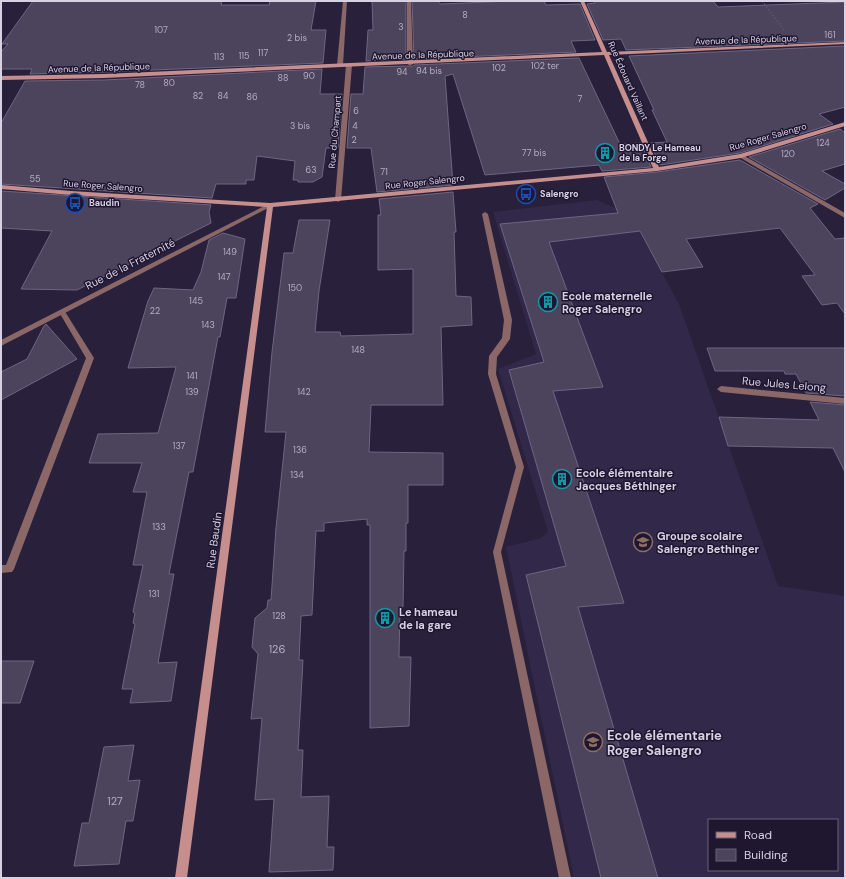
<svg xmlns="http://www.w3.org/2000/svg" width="846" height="879" font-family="'DM Sans',sans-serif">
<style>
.built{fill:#322849;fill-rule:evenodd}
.building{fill:#4b445c;stroke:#6e6585}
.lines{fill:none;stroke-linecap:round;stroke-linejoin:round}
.path{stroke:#5e566e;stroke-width:1.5;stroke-dasharray:1.5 2;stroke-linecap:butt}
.lane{fill:#8b6867;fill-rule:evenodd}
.street{fill:#8b6867;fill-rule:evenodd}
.secondary{fill:#c68e8c;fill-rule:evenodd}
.labels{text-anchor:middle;stroke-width:3;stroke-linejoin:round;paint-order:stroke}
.number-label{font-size:9px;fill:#b3aec1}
.far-street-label{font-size:9px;fill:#d6d1e3;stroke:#1f1630}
.far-poi-label{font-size:9px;font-weight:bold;fill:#d6d1e3;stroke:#1f1630;text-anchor:start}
.street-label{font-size:11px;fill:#d6d1e3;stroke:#1f1630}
.poi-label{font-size:11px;font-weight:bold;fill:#d6d1e3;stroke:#1f1630;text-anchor:start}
.near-number-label{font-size:11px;fill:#b3aec1}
.near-poi-label{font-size:13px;font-weight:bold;fill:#d6d1e3;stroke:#1f1630;text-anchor:start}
</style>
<rect width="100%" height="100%" fill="#29203b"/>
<path class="built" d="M597,200L630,214L679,304L778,586L845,596V878H574L506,547L541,538L548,532L498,369L536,354L493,212ZM709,820H837V870H709Z"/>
<path class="building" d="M33,1H222L221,5H269L270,1H316L311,30H326L323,63L104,72L30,74L32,69H1V52L8,44H2Z
M372,1H406V59L366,61L368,30H373Z
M412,1H438L440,4L513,1H544L546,5L580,4L595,40L571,41L576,52L414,59Z
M594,1H713L718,7L845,2V41L626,50L621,39L603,40L587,4L595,3Z
M845,46V107L819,114L833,124L740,153L660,165L650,143L667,142L652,110H654L629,56Z
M579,58L620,144L641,143L651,167L602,171L599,165L485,175L453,74L445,76L453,185L377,192L371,148H347L351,94H363L365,67L407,66L411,67L414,65Z
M322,69L320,94H342L338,148H326L322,177L313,182H298V180H293L295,161L257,156L254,180H246V184H216L212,198L1,184V123L25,81L104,80Z
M840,129L845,133V164L822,171L845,184V188L825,200L749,157Z
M740,160L818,204L810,208L835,239L845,238V314L837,303L822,305L802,276L815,275L780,228L686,239L703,267L662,272L640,231L549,242L603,387L553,391L624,603L578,607L658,878H601L526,575L566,566L509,370L544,362L500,224L618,213L604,177L657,172Z
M1,191L211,205L209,212L211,223L77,290L21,289L52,231L1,228Z
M453,192L456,232H454L456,296L471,297L472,325L441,327L443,405H371L369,452L443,453V485H408V523H406V551H404L403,607H400L399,657H411L409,726L370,728V525H367V519L324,523V531H316L312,615L301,616L299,660H303L298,750H303L301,797L329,796L327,847H334L333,870L269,872L274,799L255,800L262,718L251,719L258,654L252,647L255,618L267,608L268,600H271L276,528L286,432H265L272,352L284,253H293L299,220H330L319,291L315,332H340L341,336L413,334V269L378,270V215H381L379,199Z
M223,233L245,239L236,298H227L220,337H218L193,472H189L169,574H174L158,663L177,662L171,701L130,703L133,689H122L135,624L133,623L135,613L133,612L143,565H133L147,492H133L142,463H89L98,434L158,433L176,367L128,368L148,301L154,288L193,290L201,272L209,240Z
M46,324L77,359L1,400V372L27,359L44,326Z
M707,348H845V396L806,393L796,374H785L784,371H715Z
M810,402L845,405V472L833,448L728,446L719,417L819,420Z
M1,661H34L20,703H1Z
M134,745L128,781L140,780L133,821H126L119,864L74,866L82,823H89L104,747Z"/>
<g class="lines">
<path class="path" d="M762,1L784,30"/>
<path class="lane" d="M407,1H411L413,64L410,66L407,64Z
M485,212L488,214L512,320L510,339L497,357L496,374L524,467L501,552L571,878H559L493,552L516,467L488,374L489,356L502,338L504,320L482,214Z
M60,310H64L94,358L14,569L12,572L1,573V565H6L86,358L59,312Z"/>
<path class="street" d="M343,1H347L343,65L340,67L337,65Z
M349,63L352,65L341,200L338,202L335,200L346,65Z
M741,154L845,213V218L739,157L738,156Z
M270,203L273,205L272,206L1,346V340Z
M721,386L845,398V404L721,392L717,389Z"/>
<path class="secondary" d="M580,1H584L607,52L845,42V44L609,55L659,167L740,154L845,122V126L741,158L657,171L273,207L187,878H175L267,207L71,195L1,189V185L71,191L270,203L653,168L604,55L104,78L1,80V76L104,74L602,52Z"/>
</g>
<defs>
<symbol id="building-ring" viewBox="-11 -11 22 22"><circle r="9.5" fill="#1f1630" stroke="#0f9aa8" stroke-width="1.5"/><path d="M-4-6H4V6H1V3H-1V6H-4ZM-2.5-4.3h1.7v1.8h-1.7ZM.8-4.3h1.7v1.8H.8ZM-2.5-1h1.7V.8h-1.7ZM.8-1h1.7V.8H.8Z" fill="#0f9aa8"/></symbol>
<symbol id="bus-ring" viewBox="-11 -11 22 22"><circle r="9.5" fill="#1f1630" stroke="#1a4fb4" stroke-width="1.5"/><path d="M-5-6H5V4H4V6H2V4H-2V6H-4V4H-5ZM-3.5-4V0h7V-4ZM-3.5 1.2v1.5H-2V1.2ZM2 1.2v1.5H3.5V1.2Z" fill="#1a4fb4"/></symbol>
<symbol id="school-ring" viewBox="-11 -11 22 22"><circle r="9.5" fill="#1f1630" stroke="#8d6e63" stroke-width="1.5"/><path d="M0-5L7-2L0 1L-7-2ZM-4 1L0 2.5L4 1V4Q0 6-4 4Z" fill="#8d6e63"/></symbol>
</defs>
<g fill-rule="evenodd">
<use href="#building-ring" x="594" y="142" width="22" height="22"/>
<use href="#bus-ring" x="515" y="183" width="22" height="22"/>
<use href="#bus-ring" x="64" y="192" width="22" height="22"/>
<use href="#building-ring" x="537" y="291" width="22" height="22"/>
<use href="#building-ring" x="551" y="468" width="22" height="22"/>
<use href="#school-ring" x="632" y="531" width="22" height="22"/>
<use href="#building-ring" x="374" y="607" width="22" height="22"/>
<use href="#school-ring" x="582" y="731" width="22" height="22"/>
</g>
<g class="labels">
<g class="number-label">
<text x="465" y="18">8</text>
<text x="401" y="30">3</text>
<text x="161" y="33">107</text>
<text x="830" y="38">161</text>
<text x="297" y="41">2 bis</text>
<text x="263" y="56">117</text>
<text x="244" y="59">115</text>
<text x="219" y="60">113</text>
<text x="545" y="69">102 ter</text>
<text x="499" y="71">102</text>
<text x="429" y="74">94 bis</text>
<text x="402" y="75">94</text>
<text x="309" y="79">90</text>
<text x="283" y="81">88</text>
<text x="169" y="86">80</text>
<text x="140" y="88">78</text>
<text x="198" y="99">82</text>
<text x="223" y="99">84</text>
<text x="252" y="100">86</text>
<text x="580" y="102">7</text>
<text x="356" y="114">6</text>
<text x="300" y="129">3 bis</text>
<text x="355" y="129">4</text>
<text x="354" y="143">2</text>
<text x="823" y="146">124</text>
<text x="534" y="156">77 bis</text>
<text x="788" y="157">120</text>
<text x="311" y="173">63</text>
<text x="384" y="175">71</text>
<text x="35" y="182">55</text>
<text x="230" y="255">149</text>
<text x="224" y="280">147</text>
<text x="295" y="291">150</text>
<text x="196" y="304">145</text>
<text x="155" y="314">22</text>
<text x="208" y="328">143</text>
<text x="358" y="353">148</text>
<text x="192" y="379">141</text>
<text x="192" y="395">139</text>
<text x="304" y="395">142</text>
<text x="179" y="449">137</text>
<text x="300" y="453">136</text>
<text x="297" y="478">134</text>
<text x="159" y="530">133</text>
<text x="154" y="597">131</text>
<text x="279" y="619">128</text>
</g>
<g class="far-street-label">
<text transform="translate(746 40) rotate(-2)" y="3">Avenue de la République</text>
<text transform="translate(423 55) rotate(-2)" y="3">Avenue de la République</text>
<text transform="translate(99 68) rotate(-2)" y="3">Avenue de la République</text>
<text transform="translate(628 81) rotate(66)" y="3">Rue Édouard Vaillant</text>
<text transform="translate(335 132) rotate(-85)" y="3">Rue du Champart</text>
<text transform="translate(768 137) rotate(-16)" y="3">Rue Roger Salengro</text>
<text transform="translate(425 182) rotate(-6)" y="3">Rue Roger Salengro</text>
<text transform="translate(103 186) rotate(4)" y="3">Rue Roger Salengro</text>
</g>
<g class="far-poi-label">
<text x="619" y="151">BONDY Le Hameau<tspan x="619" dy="10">de la Forge</tspan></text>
<text x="540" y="197">Salengro</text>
<text x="89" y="206">Baudin</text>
</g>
<g class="street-label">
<text transform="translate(130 264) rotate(-27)" y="4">Rue de la Fraternité</text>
<text transform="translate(784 384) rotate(5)" y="4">Rue Jules Lelong</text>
<text transform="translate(214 540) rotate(-82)" y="4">Rue Baudin</text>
</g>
<g class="poi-label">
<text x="562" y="300">Ecole maternelle<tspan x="562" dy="13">Roger Salengro</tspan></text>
<text x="576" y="477">Ecole élémentaire<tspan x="576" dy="13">Jacques Béthinger</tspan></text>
<text x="657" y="540">Groupe scolaire<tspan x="657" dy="13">Salengro Bethinger</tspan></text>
<text x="399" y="616">Le hameau<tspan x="399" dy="13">de la gare</tspan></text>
</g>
<g class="near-number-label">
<text x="277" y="653">126</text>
<text x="115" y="805">127</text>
</g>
<g class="near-poi-label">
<text x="607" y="740">Ecole élémentarie<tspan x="607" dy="15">Roger Salengro</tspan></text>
</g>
</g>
<rect width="846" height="879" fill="none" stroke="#d6d1e3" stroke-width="4"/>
<rect x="708" y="819" width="130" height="52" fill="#1f1630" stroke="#686178"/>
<rect x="716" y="832" width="20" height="6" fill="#c68e8c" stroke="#686178"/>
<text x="744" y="839" font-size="12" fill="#d6d1e3">Road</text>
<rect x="716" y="849" width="20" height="12" fill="#4b445c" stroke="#686178"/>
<text x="744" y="859" font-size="12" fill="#d6d1e3">Building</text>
</svg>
